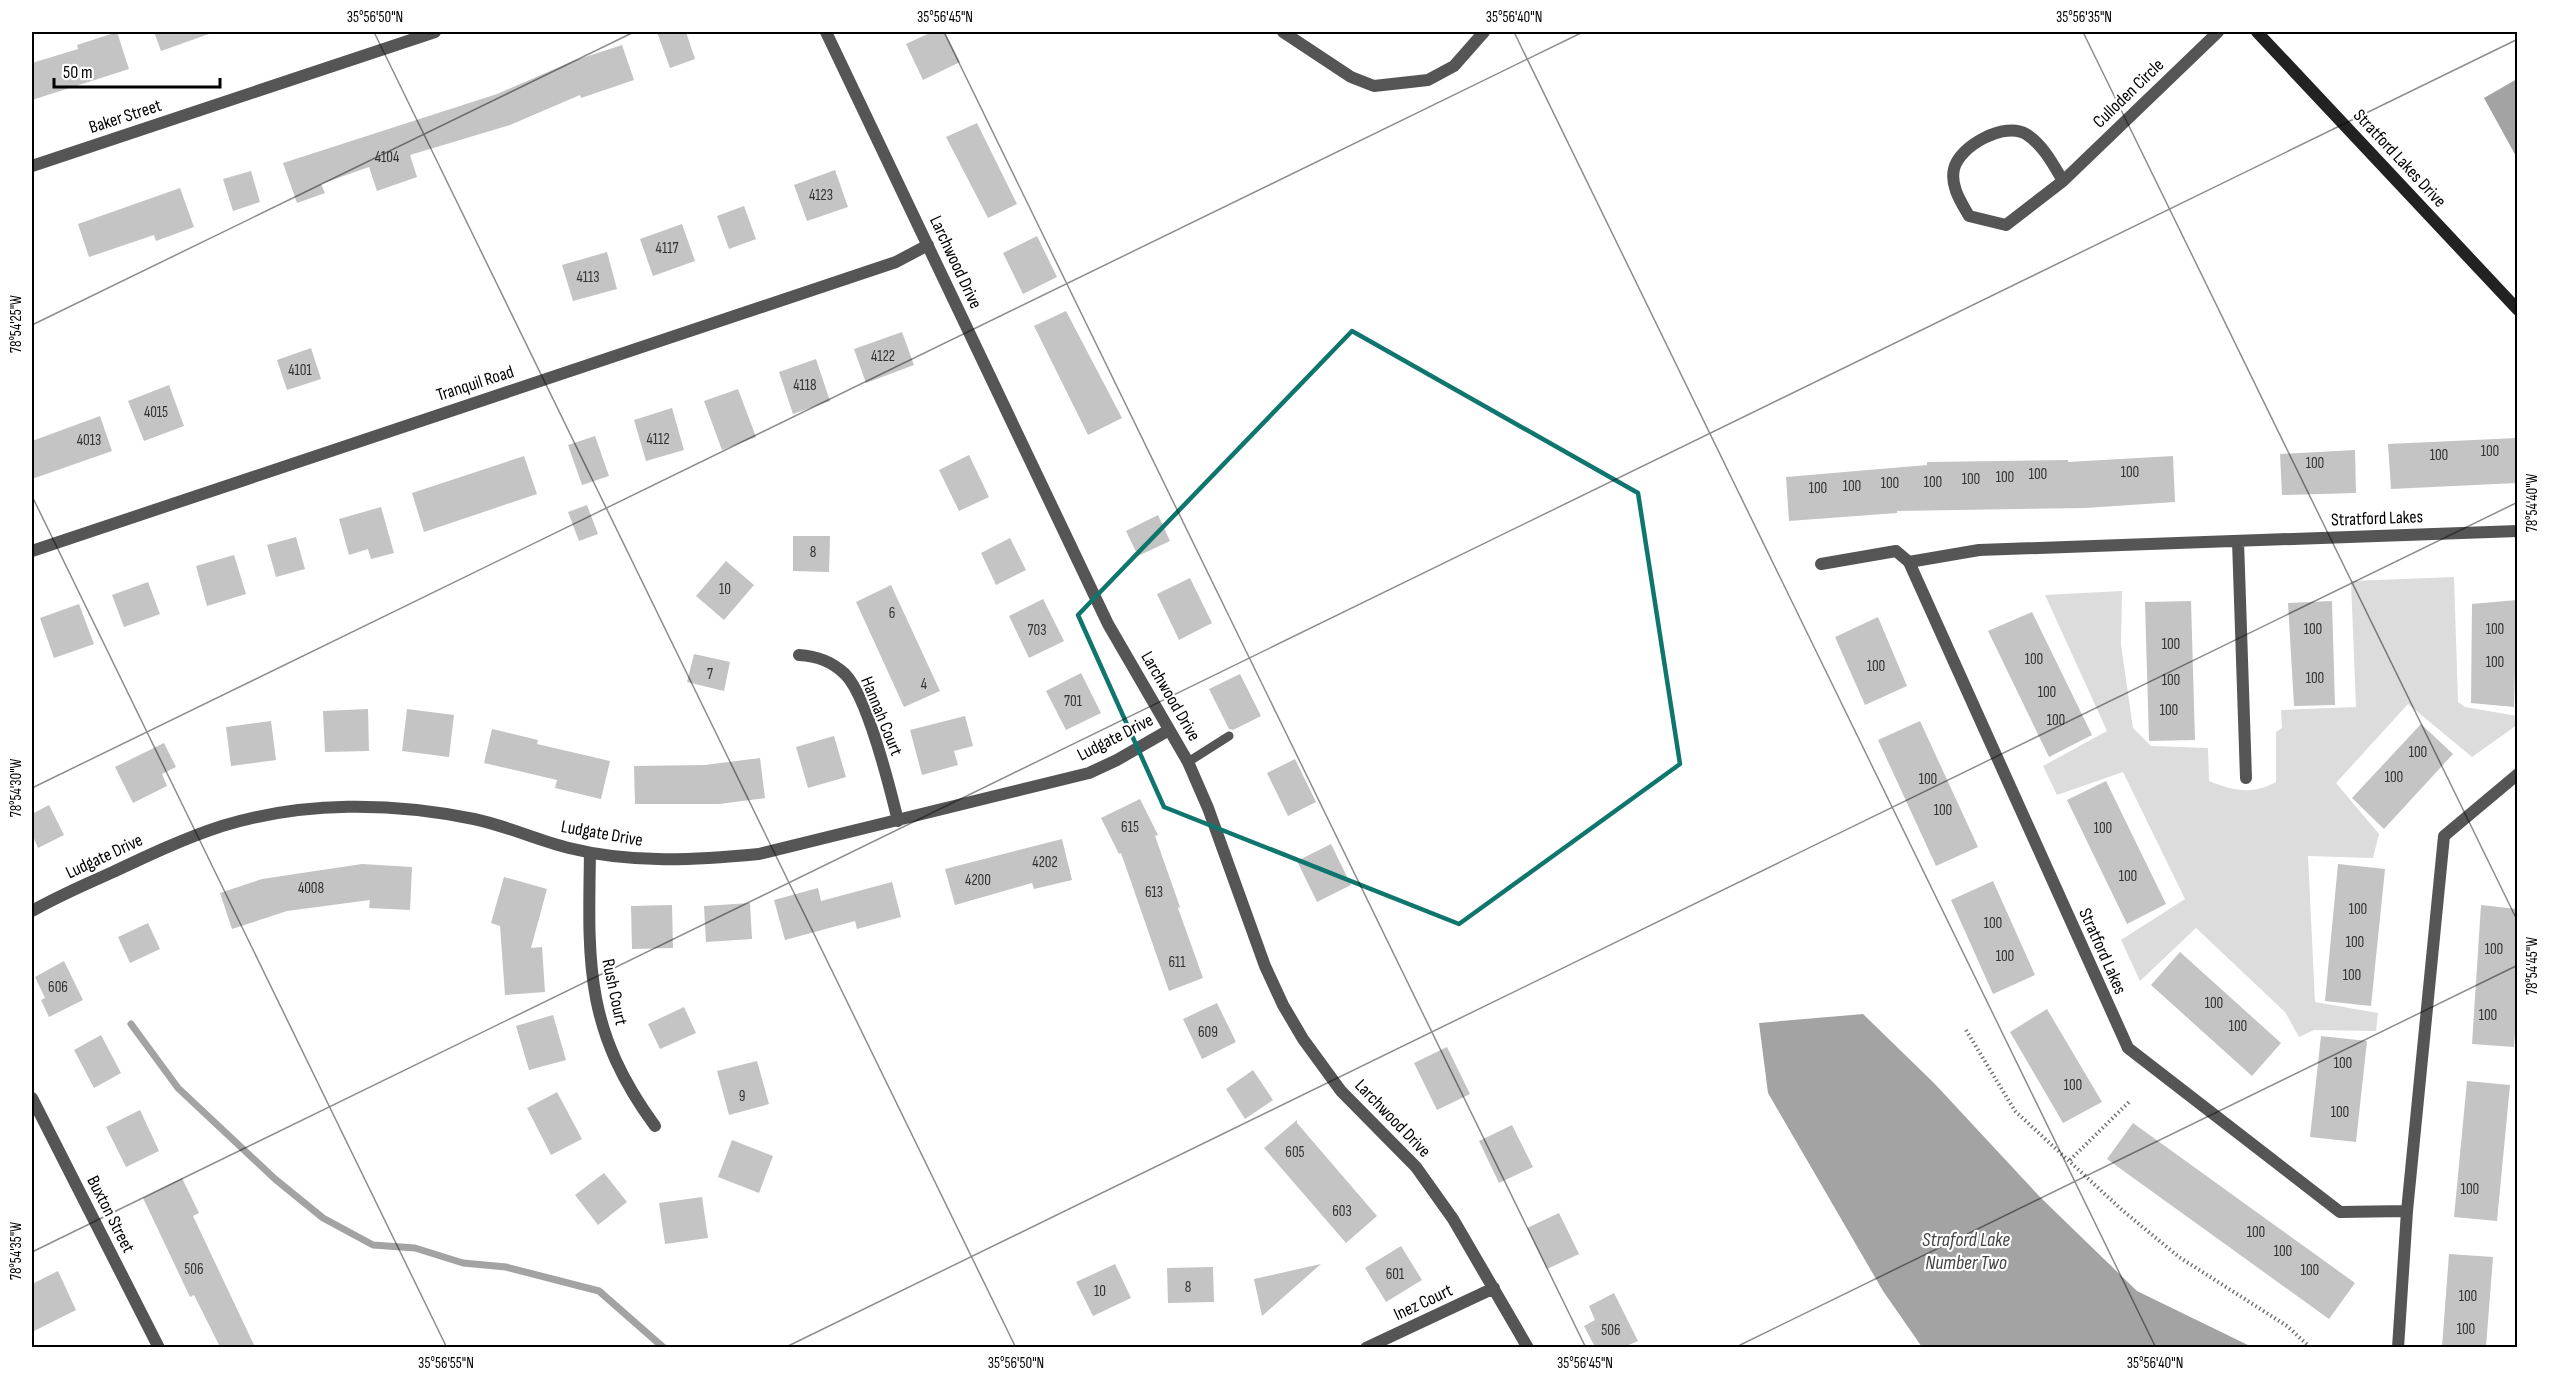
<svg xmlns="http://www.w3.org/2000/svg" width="2549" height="1379" font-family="'Sofia Sans Condensed',sans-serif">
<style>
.green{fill:#dcdcdc}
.water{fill:#a3a3a3}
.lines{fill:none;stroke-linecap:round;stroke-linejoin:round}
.stream{stroke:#a3a3a3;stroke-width:7}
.building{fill:#c4c4c4}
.path{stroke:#777;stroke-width:4;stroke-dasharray:1.5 3;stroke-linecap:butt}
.lane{stroke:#555;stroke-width:9}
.street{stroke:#555;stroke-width:12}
.secondary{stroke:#222;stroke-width:12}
.marked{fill:none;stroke:#0f766e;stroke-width:4.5;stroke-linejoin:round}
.ticks{fill:none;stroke:#000;stroke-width:1.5;stroke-opacity:0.45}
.labels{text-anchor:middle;stroke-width:4.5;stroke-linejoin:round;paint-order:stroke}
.number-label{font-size:15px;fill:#313131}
.street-label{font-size:18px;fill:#000;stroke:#fff}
.water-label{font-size:20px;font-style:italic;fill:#444;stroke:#fff}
.neatline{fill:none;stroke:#000;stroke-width:2}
.ticks-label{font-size:15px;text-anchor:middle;fill:#000}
</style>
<rect width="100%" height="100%" fill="#fff"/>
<path class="green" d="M2454,577L2458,702L2465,707L2517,716V725L2472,757L2408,704L2336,783L2379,834L2373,858L2308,856L2315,1002L2378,1013L2376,1031L2314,1030L2299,1037L2285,1012L2196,928L2140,981L2121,940L2185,899L2123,772L2057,795L2043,766L2107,731L2045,595L2122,591L2121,645L2133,728L2151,746L2208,748L2209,781C2234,791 2252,795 2276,782V732L2282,728L2281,710L2356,707L2351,581Z"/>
<path class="water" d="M2517,79V158L2484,98Z
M1863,1014L1934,1083L2040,1197L2137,1291L2252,1347H1922L1883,1291L1768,1093L1759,1023Z"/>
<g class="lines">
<path class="stream" d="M131,1024L178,1088L275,1179L323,1218L373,1245L415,1248L463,1263L506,1267L599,1291L664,1348"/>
</g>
<path class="building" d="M117,32L129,69L32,100V63L78,49L77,45Z
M154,32H208L209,34L161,51Z
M657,32H686L695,59L670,68Z
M932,32H945L960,62L923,80L906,44Z
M622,45L634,80L581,98L580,95L510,125L410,155L417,177L377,191L369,167L321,184L325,193L297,203L283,163L497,94L573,61Z
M977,123L1017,204L988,218L946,137Z
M835,170L848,207L807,221L794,185Z
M251,171L260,202L233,211L223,179Z
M180,188L194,227L156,241L154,235L89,257L78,224Z
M744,206L756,239L729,249L717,216Z
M682,224L695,261L653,276L640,239Z
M1037,236L1057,277L1023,294L1003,253Z
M607,252L617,289L573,301L562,265Z
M1066,311L1122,418L1088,435L1034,326Z
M902,332L914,365L866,383L854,349Z
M311,348L321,379L287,390L277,360Z
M816,359L830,401L793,414L779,372Z
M169,385L184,426L144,441L128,401Z
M738,389L756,437L722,450L704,401Z
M672,408L684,450L646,461L634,420Z
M100,416L112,451L32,479V441Z
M595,436L609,476L582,485L568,445Z
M2517,438V483L2391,489L2388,444Z
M2355,450L2356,493L2282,495L2280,454Z
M969,455L989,497L959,511L939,470Z
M524,456L537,494L424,532L412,493Z
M2173,456L2175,502L2085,508L1897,511V513L1789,521L1786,477L1927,465V462L2068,460V462Z
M587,505L598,534L579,541L568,512Z
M381,507L394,553L371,559L368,549L349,555L339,519Z
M1158,515L1170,541L1138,556L1126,531Z
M793,536H830L829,572L793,571Z
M296,537L305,569L276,577L267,545Z
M1010,538L1026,570L996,585L981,553Z
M234,555L246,594L207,606L196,566Z
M726,561L754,585L724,620L696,596Z
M1190,578L1212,623L1179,640L1157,594Z
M148,582L160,614L124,627L112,595Z
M891,585L940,691L904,707L856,602Z
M1043,599L1064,641L1029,658L1009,616Z
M2517,600L2514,707L2471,703L2472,604Z
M2191,601L2195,740L2149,741L2145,602Z
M2332,601L2335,705L2294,706L2288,603Z
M79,604L94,644L54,658L40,618Z
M2032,612L2092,735L2049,757L1988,631Z
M1878,617L1907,686L1865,705L1835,637Z
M694,654L730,662L724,691L687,682Z
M1081,673L1101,713L1066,730L1046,691Z
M1240,674L1261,716L1233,730L1229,729L1209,689Z
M368,709L369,751L325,752L323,711Z
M407,709L454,715L449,757L402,751Z
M965,716L973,746L954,751L958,765L922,775L910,730Z
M271,721L276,760L231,766L226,727Z
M1920,721L1978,847L1936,866L1878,740Z
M2421,724L2453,754L2384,829L2352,798Z
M492,729L538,740L537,744L610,761L601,799L555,788L557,780L484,763Z
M834,736L846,777L808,788L796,747Z
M164,743L176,767L162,774L167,786L133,803L115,767Z
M760,758L765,798L719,804H635L634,766L705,765Z
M1295,759L1316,802L1288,816L1267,773Z
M2106,781L2166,904L2127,924L2067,800Z
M1140,799L1158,835L1155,836L1180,907L1178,908L1203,978L1169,991L1121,853L1119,854L1101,818Z
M49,805L64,835L38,848L32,834V814Z
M1062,839L1072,880L1034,889L1032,883L955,905L945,869Z
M1331,844L1351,885L1317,902L1297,861Z
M362,864L412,867L410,910L369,908L370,900L287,911L232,929L220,893L262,879Z
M2338,864L2385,869L2371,1006L2325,1001Z
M504,877L547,889L531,948L542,947L545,992L505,995L500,926L491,923Z
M1993,881L2035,975L1993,994L1951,900Z
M892,882L901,917L857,929L855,921L785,940L774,900L818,888L821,901Z
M750,903L752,939L706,942L704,906Z
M672,905L673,948L632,949L631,906Z
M2481,905L2517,909V1002L2514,1047L2472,1044Z
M148,923L160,949L130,963L118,937Z
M2180,952L2281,1043L2252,1076L2151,985Z
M64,961L83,1000L49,1017L41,1000L45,998L35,977Z
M1217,1003L1236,1042L1202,1059L1183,1019Z
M684,1007L696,1033L660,1049L648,1024Z
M2047,1009L2102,1102L2063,1123L2010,1032Z
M553,1015L566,1060L529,1070L516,1026Z
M101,1035L121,1073L94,1088L74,1050Z
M2321,1036L2367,1041L2356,1142L2310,1137Z
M1447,1047L1470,1094L1437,1110L1414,1063Z
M757,1061L769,1104L729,1115L717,1071Z
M1253,1070L1273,1100L1245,1119L1226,1089Z
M2467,1081L2510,1085L2497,1221L2454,1217Z
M557,1092L582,1139L551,1155L527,1108Z
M140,1110L159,1151L126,1167L106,1127Z
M1297,1120V1123L1377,1216L1346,1243L1264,1148Z
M2133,1123L2355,1283L2329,1319L2107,1159Z
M1512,1125L1533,1167L1499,1183L1479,1141Z
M732,1140L773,1156L759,1193L718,1177Z
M604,1173L627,1202L598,1225L575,1195Z
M182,1178L199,1213L193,1216L255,1347H220L194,1295L190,1297L143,1198Z
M702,1197L708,1238L665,1244L659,1203Z
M1559,1213L1579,1254L1547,1269L1527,1228Z
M1401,1246L1422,1280L1386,1302L1365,1268Z
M2449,1254L2493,1257L2486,1347H2442Z
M1115,1264L1131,1298L1093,1316L1076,1282Z
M1321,1264L1262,1316L1254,1279Z
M1213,1267L1214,1302L1168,1303L1167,1268Z
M58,1271L76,1310L32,1332V1284Z
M1614,1293L1638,1341L1624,1347H1595L1584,1326L1595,1320L1589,1306Z"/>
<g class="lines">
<path class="path" d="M1966,1030L2015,1111L2122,1210L2179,1257L2287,1326L2311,1348
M2070,1160L2130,1101"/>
<path class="lane" d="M1188,762L1229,736"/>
<path class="street" d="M826,32L1108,624L1188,762L1208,808L1265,966L1283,1005L1303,1039L1341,1091L1416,1167L1453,1219L1528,1348
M1283,32L1351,77L1374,86L1428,80L1454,66L1484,32
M32,166L435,32
M2063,181C2053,164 2043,145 2026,134C2005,121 1959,146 1954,169C1950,186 1961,202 1969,216L2006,225L2063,181L2218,32
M2518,531L1979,550L1909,562L2128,1048L2340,1212L2407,1211L2444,836L2518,774
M2238,541L2246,778
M32,551L896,262L928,245
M1821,564L1896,551L1909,562
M799,655C817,656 831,661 845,674C867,696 890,788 898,821
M590,853C588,965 585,1030 655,1126
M32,911C58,896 86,884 113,872C149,855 185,838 222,826C303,801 392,802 474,819C507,826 537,840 569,848C632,864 696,860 759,854L1089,773L1117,760L1169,730
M32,1098L159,1348
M1366,1348L1494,1288
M2398,1348L2407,1211"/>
<path class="secondary" d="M2257,32L2518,310"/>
</g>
<path class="marked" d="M1352,331L1638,493L1680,764L1459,924L1164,807L1078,615Z"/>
<path class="ticks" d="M374,32L1016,1348M944,32L1586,1348M1514,32L2156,1348M2083,32L2518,922M32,325L634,32M32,496L447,1348M32,788L1583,32M32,1252L2518,39M784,1348L2518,502M1734,1348L2518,965"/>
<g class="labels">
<g class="number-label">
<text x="387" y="162">4104</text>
<text x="821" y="200">4123</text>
<text x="667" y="253">4117</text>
<text x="588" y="282">4113</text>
<text x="883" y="361">4122</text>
<text x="300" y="375">4101</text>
<text x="805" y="390">4118</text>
<text x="156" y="417">4015</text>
<text x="658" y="444">4112</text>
<text x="89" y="445">4013</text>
<text x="2490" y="456">100</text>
<text x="2439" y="460">100</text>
<text x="2315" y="468">100</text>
<text x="2130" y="477">100</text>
<text x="2038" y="479">100</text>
<text x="2005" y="482">100</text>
<text x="1971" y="484">100</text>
<text x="1933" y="487">100</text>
<text x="1890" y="488">100</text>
<text x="1852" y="491">100</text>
<text x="1818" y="493">100</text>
<text x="813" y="557">8</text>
<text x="725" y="594">10</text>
<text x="892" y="618">6</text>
<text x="2313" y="634">100</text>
<text x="2495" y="634">100</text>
<text x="1037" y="635">703</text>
<text x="2171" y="649">100</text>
<text x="2034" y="664">100</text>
<text x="2495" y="667">100</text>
<text x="1876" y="671">100</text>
<text x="710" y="679">7</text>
<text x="2315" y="683">100</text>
<text x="2171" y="685">100</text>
<text x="924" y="689">4</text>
<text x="2047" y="697">100</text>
<text x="1073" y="706">701</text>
<text x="2169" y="715">100</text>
<text x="2056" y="725">100</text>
<text x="2418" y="757">100</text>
<text x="2394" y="782">100</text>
<text x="1928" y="784">100</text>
<text x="1943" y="815">100</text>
<text x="1130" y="832">615</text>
<text x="2103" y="833">100</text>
<text x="1045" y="867">4202</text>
<text x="2128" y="881">100</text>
<text x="978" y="885">4200</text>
<text x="311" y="893">4008</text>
<text x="1154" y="897">613</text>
<text x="2358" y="914">100</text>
<text x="1993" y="928">100</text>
<text x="2355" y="947">100</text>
<text x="2494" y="954">100</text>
<text x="2005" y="961">100</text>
<text x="1177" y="967">611</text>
<text x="2352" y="980">100</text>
<text x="58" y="992">606</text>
<text x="2214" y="1008">100</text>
<text x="2488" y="1020">100</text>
<text x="2238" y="1031">100</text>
<text x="1208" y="1037">609</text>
<text x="2343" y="1068">100</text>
<text x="2073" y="1090">100</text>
<text x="742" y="1101">9</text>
<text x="2340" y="1117">100</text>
<text x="1295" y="1157">605</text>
<text x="2470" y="1194">100</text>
<text x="1342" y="1216">603</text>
<text x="2256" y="1237">100</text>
<text x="2283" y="1256">100</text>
<text x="194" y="1274">506</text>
<text x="2310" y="1275">100</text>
<text x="1395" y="1279">601</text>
<text x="1188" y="1292">8</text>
<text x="1100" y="1296">10</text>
<text x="2468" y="1301">100</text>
<text x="2466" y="1334">100</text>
<text x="1611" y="1335">506</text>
</g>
<g class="street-label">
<text transform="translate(2128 93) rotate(-44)" y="6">Culloden Circle</text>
<text transform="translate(125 116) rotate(-18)" y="6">Baker Street</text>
<text transform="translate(2400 158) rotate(47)" y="6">Stratford Lakes Drive</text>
<text transform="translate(956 262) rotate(65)" y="6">Larchwood Drive</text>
<text transform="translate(475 383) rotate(-18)" y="6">Tranquil Road</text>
<text transform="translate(2377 518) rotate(-2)" y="6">Stratford Lakes</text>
<text transform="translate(1171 696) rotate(60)" y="6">Larchwood Drive</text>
<text transform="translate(882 716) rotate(68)" y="6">Hannah Court</text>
<text transform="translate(1115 737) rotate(-27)" y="6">Ludgate Drive</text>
<text transform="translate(602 833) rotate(10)" y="6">Ludgate Drive</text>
<text transform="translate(104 856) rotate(-25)" y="6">Ludgate Drive</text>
<text transform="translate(2103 951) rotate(66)" y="6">Stratford Lakes</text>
<text transform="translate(615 992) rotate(78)" y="6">Rush Court</text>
<text transform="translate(1393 1118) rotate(46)" y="6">Larchwood Drive</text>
<text transform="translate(111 1214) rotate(63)" y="6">Buxton Street</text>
<text transform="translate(1423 1302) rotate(-25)" y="6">Inez Court</text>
</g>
<g class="water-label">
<text x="1966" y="1246">Straford Lake<tspan x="1966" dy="23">Number Two</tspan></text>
</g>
</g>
<rect width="2549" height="1379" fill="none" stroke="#ffffff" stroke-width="66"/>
<path d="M54 78v9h166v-9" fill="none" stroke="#000000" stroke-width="3"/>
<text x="63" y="78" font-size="18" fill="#000000" stroke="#ffffff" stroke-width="4.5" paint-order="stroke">50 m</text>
<rect x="33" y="33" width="2483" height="1313" class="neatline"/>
<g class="ticks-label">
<text x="375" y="22">35°56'50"N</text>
<text x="945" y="22">35°56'45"N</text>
<text x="1514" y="22">35°56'40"N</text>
<text x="2084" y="22">35°56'35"N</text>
<text transform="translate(16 324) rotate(-90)" y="5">78°54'25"W</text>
<text transform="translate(2532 503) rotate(-90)" y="5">78°54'40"W</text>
<text transform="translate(16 788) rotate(-90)" y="5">78°54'30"W</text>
<text transform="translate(2532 966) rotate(-90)" y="5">78°54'45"W</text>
<text transform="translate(16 1251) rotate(-90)" y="5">78°54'35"W</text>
<text x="446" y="1368">35°56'55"N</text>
<text x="1016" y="1368">35°56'50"N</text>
<text x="1585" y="1368">35°56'45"N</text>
<text x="2155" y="1368">35°56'40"N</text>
</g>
</svg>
